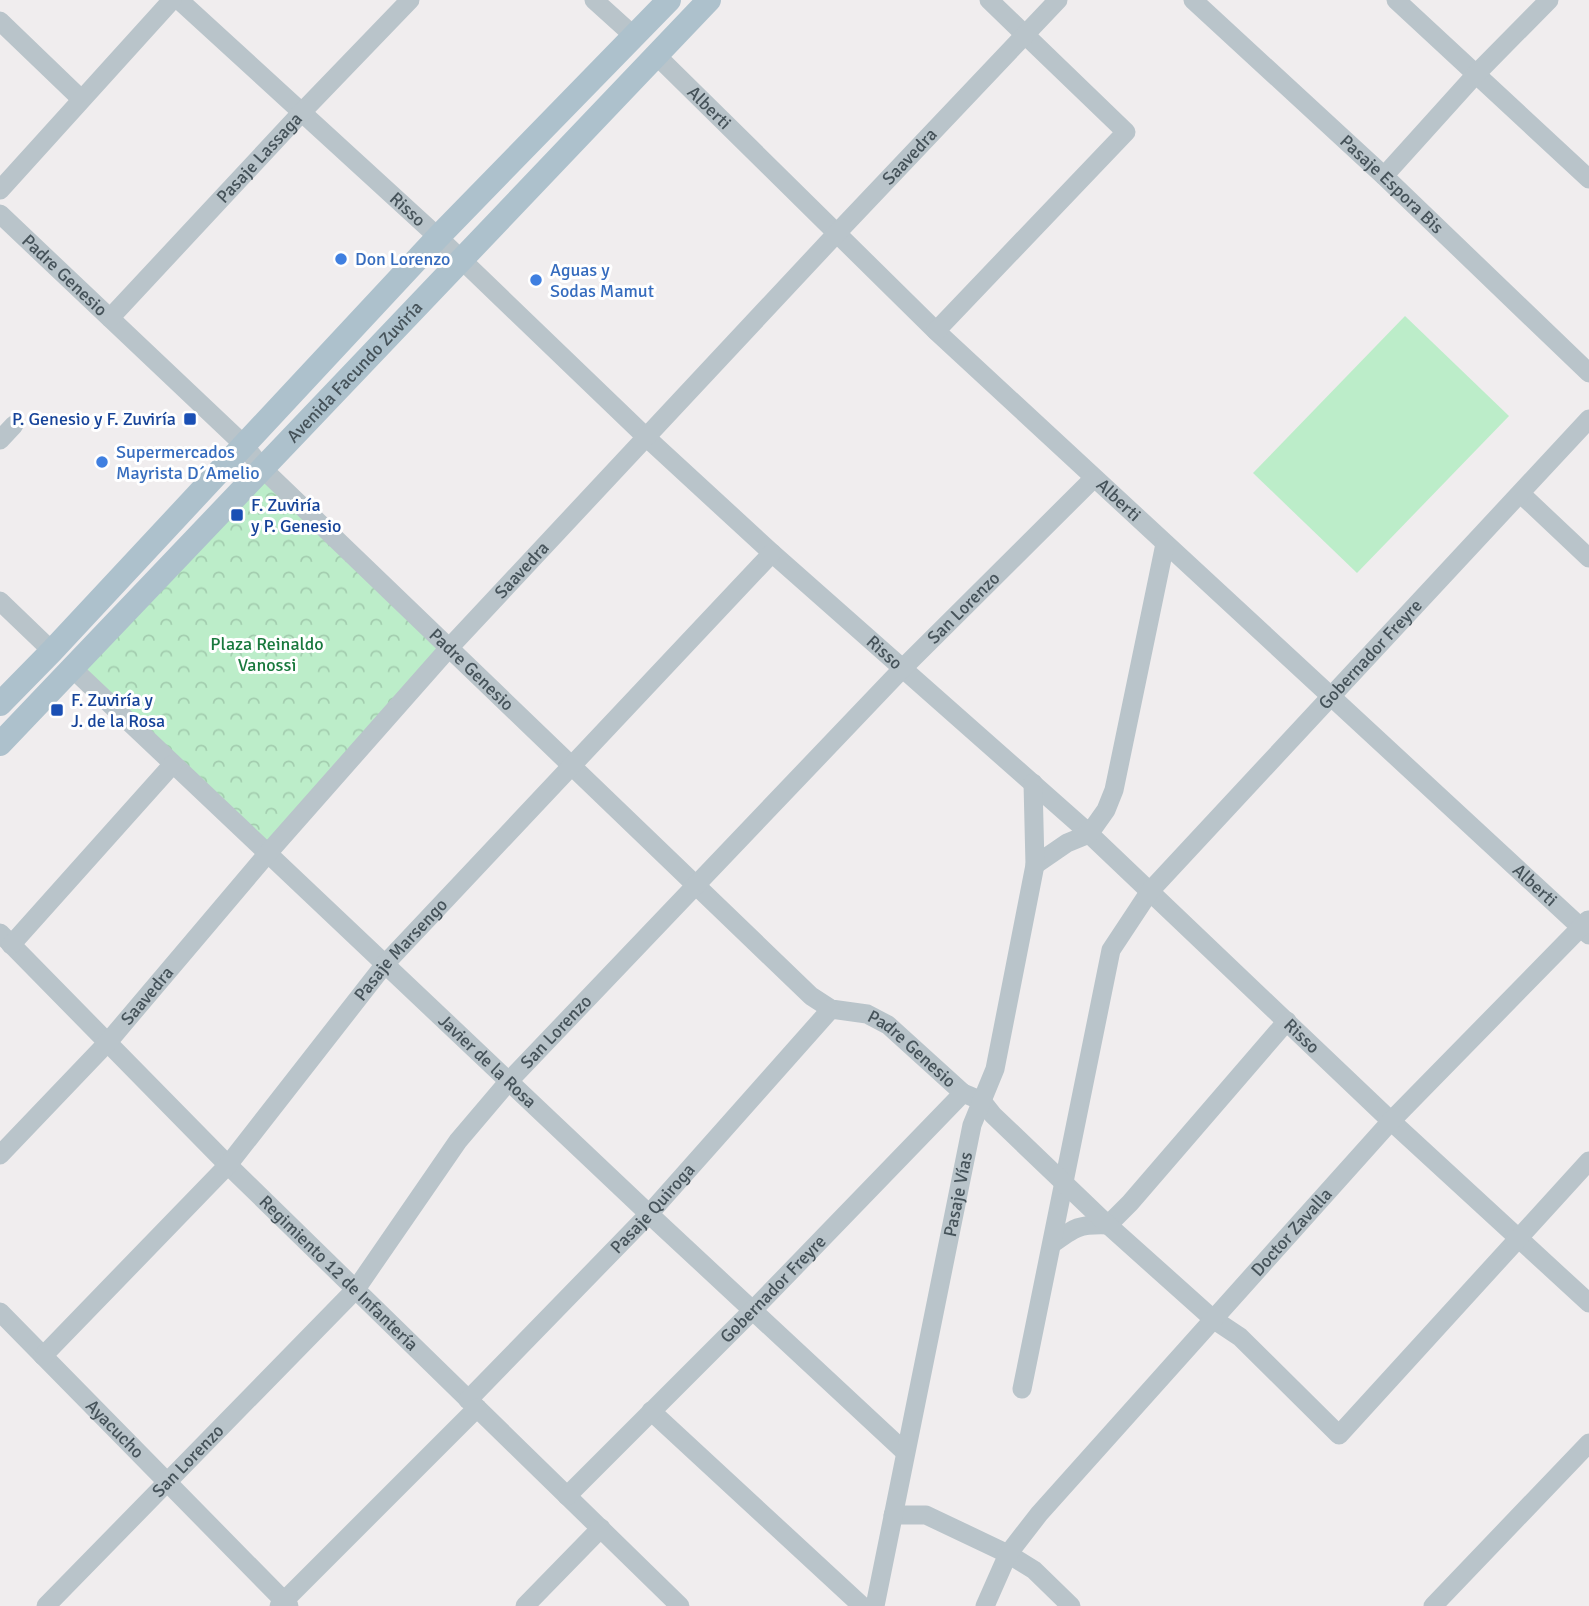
<svg xmlns="http://www.w3.org/2000/svg" width="1589" height="1606" font-family="Signika,sans-serif">
<style>
.park{fill:url(#park-crowns)}
.pitch{fill:#bcedc9}
.lines{fill:none;stroke-linecap:round;stroke-linejoin:round}
.minor{stroke:#b9c4ca;stroke-width:19}
.major{stroke:#adc1cc;stroke-width:24}
.shop-dot{fill:#3f7fe0;stroke:#fff;stroke-width:2.5}
.transit-dot{fill:#1a4fb4;stroke:#fff;stroke-width:2.5}
.labels{text-anchor:middle;stroke-width:6;stroke-linejoin:round;paint-order:stroke}
.street-label{font-size:18px;fill:#46535a;stroke:#fff}
.shop-label{font-size:18px;fill:#366cbe;stroke:#fff;text-anchor:start}
.transit-label{font-size:18px;fill:#164399;stroke:#fff;text-anchor:start}
.park-label{font-size:18px;fill:#19793d;stroke:#fff}
</style>
<defs>
<pattern id="park-crowns" width="20" height="18" patternUnits="userSpaceOnUse" patternTransform="scale(1.75)"><rect width="20" height="18" fill="#bcedc9"/><path d="M2 6a3 3 0 1 1 6 0M12 15a3 3 0 1 1 6 0" fill="none" stroke="#a3cdaf"/></pattern>
</defs>
<rect width="100%" height="100%" fill="#f0edee"/>
<path class="park" d="M263,472L446,648L267,848L78,669Z"/>
<path class="pitch" d="M1405,316L1509,416L1357,573L1253,473Z"/>
<g class="lines">
<g class="minor">
<path id="s1" d="M179,0L438,237L646,437L772,553L1081,826L1391,1121L1589,1303"/>
<path d="M594,0L635,37"/>
<path id="s2" d="M1193,0L1384,176L1589,373"/>
<path d="M1396,0L1589,179"/>
<path d="M0,21L81,99"/>
<path id="s3" d="M656,55L936,331L1589,935"/>
<path d="M1384,176L1477,73L1549,0"/>
<path d="M0,190L172,0"/>
<path id="s4" d="M0,214L243,444L263,469L811,996L831,1009L867,1014L888,1025L963,1093"/>
<path id="s5" d="M110,318L302,112L410,0"/>
<path d="M936,331L1126,132L989,0"/>
<path d="M0,440L14,425"/>
<path d="M1521,494L1589,558"/>
<path d="M0,601L52,651"/>
<path id="s6" d="M72,668L649,1214L905,1452"/>
<path d="M1035,865L1067,843L1089,834L1106,810L1114,790L1165,544"/>
<path id="s7" d="M0,933L228,1165L680,1606"/>
<path d="M11,945L173,764"/>
<path id="s8" d="M0,1155L108,1042L268,853L449,648L836,234L1058,0"/>
<path d="M1052,1244C1075,1227 1079,1224 1108,1225L1130,1203L1287,1021"/>
<path id="s9" d="M0,1312L289,1606"/>
<path id="s10" d="M43,1356L228,1165L385,964L772,553"/>
<path id="s11" d="M1022,1389L1111,950L1150,891L1589,419"/>
<path id="s12" d="M468,1400L649,1214L831,1009"/>
<path d="M651,1411L862,1606"/>
<path id="s13" d="M567,1496L753,1310L963,1093L982,1101L993,1115L1108,1225L1213,1319L1240,1337L1339,1435L1589,1161"/>
<path d="M893,1515H926L1008,1554L1034,1570L1071,1606"/>
<path id="s14" d="M46,1606L356,1289L458,1141L509,1081L903,668L1093,479"/>
<path d="M279,1606L477,1408"/>
<path d="M525,1606L601,1528"/>
<path id="s15" d="M875,1606L972,1125L995,1069L1035,865L1033,783"/>
<path id="s16" d="M985,1606L1008,1554L1039,1514L1391,1121L1588,920"/>
<path d="M1433,1606L1589,1443"/>
</g>
<g class="major">
<path d="M0,704L52,651L438,237L669,0"/>
<path id="s17" d="M0,744L709,0"/>
</g>
</g>
<g class="shop-dot">
<circle cx="341" cy="259" r="7"/>
<circle cx="536" cy="280" r="7"/>
<circle cx="102" cy="462" r="7"/>
</g>
<g class="transit-dot">
<rect x="183" y="412" width="14" height="14" rx="3.5"/>
<rect x="230" y="508" width="14" height="14" rx="3.5"/>
<rect x="50" y="703" width="14" height="14" rx="3.5"/>
</g>
<g class="labels">
<g class="street-label">
<text dy="6" stroke="none"><textPath href="#s3" startOffset="75">Alberti</textPath></text>
<text dy="6" stroke="none"><textPath href="#s8" startOffset="1351">Saavedra</textPath></text>
<text dy="6" stroke="none"><textPath href="#s5" startOffset="219">Pasaje Lassaga</textPath></text>
<text dy="6" stroke="none"><textPath href="#s2" startOffset="271">Pasaje Espora Bis</textPath></text>
<text dy="6" stroke="none"><textPath href="#s1" startOffset="310">Risso</textPath></text>
<text dy="6" stroke="none"><textPath href="#s4" startOffset="89">Padre Genesio</textPath></text>
<text dy="6" stroke="none"><textPath href="#s17" startOffset="514">Avenida Facundo Zuviría</textPath></text>
<text dy="6" stroke="none"><textPath href="#s3" startOffset="642">Alberti</textPath></text>
<text dy="6" stroke="none"><textPath href="#s8" startOffset="784">Saavedra</textPath></text>
<text dy="6" stroke="none"><textPath href="#s14" startOffset="1358">San Lorenzo</textPath></text>
<text dy="6" stroke="none"><textPath href="#s1" startOffset="961">Risso</textPath></text>
<text dy="6" stroke="none"><textPath href="#s11" startOffset="842">Gobernador Freyre</textPath></text>
<text dy="6" stroke="none"><textPath href="#s4" startOffset="656">Padre Genesio</textPath></text>
<text dy="6" stroke="none"><textPath href="#s3" startOffset="1209">Alberti</textPath></text>
<text dy="6" stroke="none"><textPath href="#s10" startOffset="542">Pasaje Marsengo</textPath></text>
<text dy="6" stroke="none"><textPath href="#s8" startOffset="217">Saavedra</textPath></text>
<text dy="6" stroke="none"><textPath href="#s14" startOffset="770">San Lorenzo</textPath></text>
<text dy="6" stroke="none"><textPath href="#s1" startOffset="1528">Risso</textPath></text>
<text dy="6" stroke="none"><textPath href="#s4" startOffset="1244">Padre Genesio</textPath></text>
<text dy="6" stroke="none"><textPath href="#s6" startOffset="572">Javier de la Rosa</textPath></text>
<text dy="6" stroke="none"><textPath href="#s15" startOffset="420">Pasaje Vías</textPath></text>
<text dy="6" stroke="none"><textPath href="#s12" startOffset="266">Pasaje Quiroga</textPath></text>
<text dy="6" stroke="none"><textPath href="#s16" startOffset="486">Doctor Zavalla</textPath></text>
<text dy="6" stroke="none"><textPath href="#s7" startOffset="480">Regimiento 12 de Infantería</textPath></text>
<text dy="6" stroke="none"><textPath href="#s13" startOffset="292">Gobernador Freyre</textPath></text>
<text dy="6" stroke="none"><textPath href="#s9" startOffset="164">Ayacucho</textPath></text>
<text dy="6" stroke="none"><textPath href="#s14" startOffset="203">San Lorenzo</textPath></text>
</g>
<g class="shop-label">
<text x="355" y="265">Don Lorenzo</text>
<text x="550" y="276">Aguas y<tspan x="550" dy="21">Sodas Mamut</tspan></text>
<text x="116" y="458">Supermercados<tspan x="116" dy="21">Mayrista D´Amelio</tspan></text>
</g>
<g class="transit-label">
<text x="176" y="425" text-anchor="end">P. Genesio y F. Zuviría</text>
<text x="251" y="511">F. Zuviría<tspan x="251" dy="21">y P. Genesio</tspan></text>
<text x="71" y="706">F. Zuviría y<tspan x="71" dy="21">J. de la Rosa</tspan></text>
</g>
<g class="park-label">
<text x="267" y="650">Plaza Reinaldo<tspan x="267" dy="21">Vanossi</tspan></text>
</g>
</g>
</svg>
